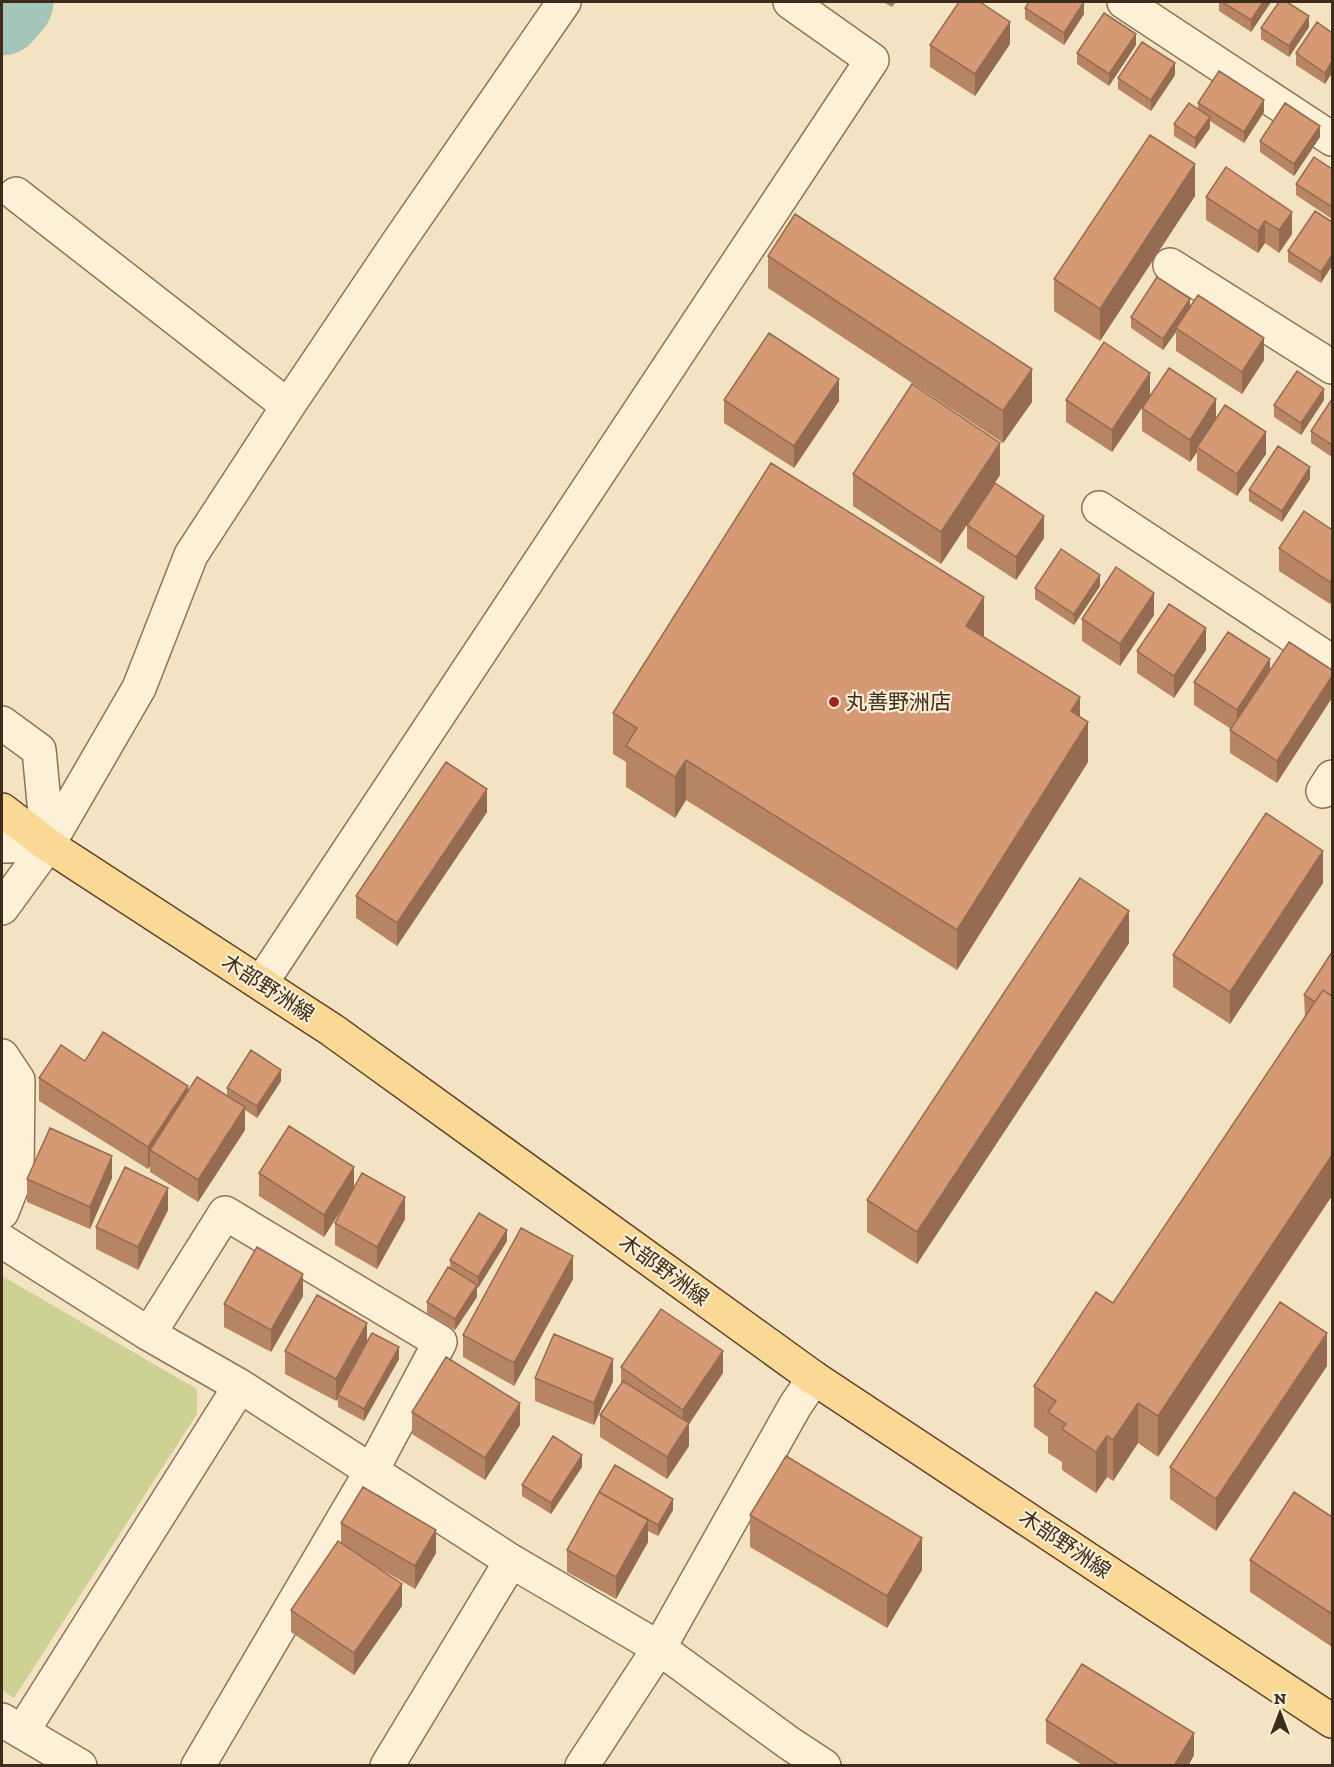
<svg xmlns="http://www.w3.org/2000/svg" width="1334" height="1767" font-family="'Zilla Slab','Noto Sans JP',serif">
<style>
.green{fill:#cdd294}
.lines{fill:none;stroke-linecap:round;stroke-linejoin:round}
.river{stroke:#a5c5bb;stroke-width:81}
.minor-casing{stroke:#8f7357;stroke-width:36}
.major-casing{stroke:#5c412b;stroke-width:36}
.minor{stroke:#fcf0d7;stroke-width:33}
.major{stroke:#fad896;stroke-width:33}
.wall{fill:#b78464}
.shaded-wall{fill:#956b51}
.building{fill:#d59974;stroke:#956b51;stroke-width:1.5}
.poi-dot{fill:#a52025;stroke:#f9edd3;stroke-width:2}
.labels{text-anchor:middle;stroke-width:4.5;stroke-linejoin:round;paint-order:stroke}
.poi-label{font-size:21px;fill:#3d2b1d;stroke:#f9edd3;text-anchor:start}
.street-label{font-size:21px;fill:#3d2b1d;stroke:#f9edd3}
</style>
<rect width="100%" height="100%" fill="#f3e3c2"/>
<path class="green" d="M2,1276L197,1389V1414L14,1698L2,1690Z"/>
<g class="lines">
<path class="river" d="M2,15L13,2"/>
<defs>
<path id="minor" d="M1124,2L1332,139
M16,194L288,406
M1170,265L1332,367
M1099,508L1332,662
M2,723L39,750L48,845
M1323,791L1332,777
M2,846L48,845
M2,908L48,845L139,688L191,555L288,406L397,244L564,2
M261,983L872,60L790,2
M2,1056L18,1080L17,1174L2,1212
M2,1241L149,1334L240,1386L511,1561L659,1648L789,1743L824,1766
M149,1334L225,1213L440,1342L372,1470L198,1766
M2,1720L80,1766
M22,1732L240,1386
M387,1766L511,1561
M582,1766L659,1648L795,1406L814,1378"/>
<path id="major" d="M2,810L48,845L332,1030L814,1378L1332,1721"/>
</defs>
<use href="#minor" class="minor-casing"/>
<use href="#major" class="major-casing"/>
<use href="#minor" class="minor"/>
<use href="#major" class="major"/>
</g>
<path class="wall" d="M883,2H896L892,7Z
M1219,2H1271L1251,32L1219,11Z
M1025,8L1084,14L1064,45L1025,19Z
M1309,27L1289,57L1261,39V28Z
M1332,33V87L1331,86V75L1325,84L1296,65V53Z
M1010,44L975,96L930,67V45Z
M1136,45L1109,86L1077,64V53Z
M1175,75L1151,111L1118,89V78Z
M1198,103L1264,112L1244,143L1210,121V128L1195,149L1174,136V124L1198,109Z
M1320,137L1294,176L1260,152V141Z
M1226,167L1292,234L1279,253L1265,243L1258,253L1206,220V197Z
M1332,169V219L1296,195V184Z
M1195,196L1100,341L1054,311V279Z
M1332,222L1321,283L1288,262V251Z
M768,256L1032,402L1003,443L768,288Z
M1332,278V293L1331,292V281Z
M1190,306L1264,360L1242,394L1176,351V332L1163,350L1131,328V317Z
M1150,396L1112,452L1066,422V400Z
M1332,399V457L1311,443V431Z
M724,400L839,401L794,468L724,423Z
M1324,400L1301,435L1274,417V405Z
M1142,408L1216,418L1266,454L1237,496L1197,470V452L1190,462L1142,431Z
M853,474L1000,475L941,564L853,506Z
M1310,479L1282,522L1249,501V490Z
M967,525L1044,538L1016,580L967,548Z
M1332,530L1330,604L1279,571V548Z
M1100,586L1074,625L1035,599V588Z
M1154,615L1120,666L1082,641V619Z
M984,637L1080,717L1088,762L957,970L686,800L675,818L626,787V762L613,754V713Z
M1289,642L1277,783L1230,753V730L1231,729L1194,705V682L1270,670Z
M1206,650L1174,698L1137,673V651Z
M487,812L397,946L356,918V896Z
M1323,883L1230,1024L1173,987V955Z
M1129,943L917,1264L867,1232V1200Z
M1332,952L1158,1457L1138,1443L1113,1481L1107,1477L1096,1493L1062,1470V1462L1048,1453V1437L1034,1427V1386L1113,1303L1305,1018L1304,995Z
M85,1061L188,1091L227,1096V1088L281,1081L257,1118L245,1110V1130L198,1202L150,1172V1166L148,1169L39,1101V1078Z
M259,1173L354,1189L405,1219L377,1269L335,1245V1223L349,1196L324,1237L259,1196Z
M112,1178L90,1229L27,1202V1179Z
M168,1210L138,1270L96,1249V1227Z
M507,1241L478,1288H477V1297L455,1330L427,1313V1302L450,1268V1260Z
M573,1279L514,1386L463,1357V1335Z
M303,1296L271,1352L224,1327V1304Z
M367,1342L399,1359L364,1421L338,1407V1399L336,1401L285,1374V1351Z
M1327,1366L1216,1531L1170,1499V1467Z
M621,1367L723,1373L689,1424V1446L667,1479L600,1437V1415L621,1384Z
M535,1378L613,1381L594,1425L535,1401Z
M412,1412L520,1425L485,1480L412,1434Z
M582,1467L551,1514L522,1496V1485Z
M673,1510L658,1536L648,1531V1542L616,1599L567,1572V1550Z
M750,1515L922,1570L887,1628L750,1547Z
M1332,1517V1647L1250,1592V1560Z
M341,1523L436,1553L415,1589L369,1562L402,1606L354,1675L291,1632V1610L341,1543Z
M1046,1720L1194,1755L1188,1766H1084L1046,1743Z"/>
<path class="shaded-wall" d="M1084,2V14L1064,45V33Z
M1263,2H1271L1251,32V20Z
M1309,16V27L1289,57V46Z
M1010,22V44L975,96V74Z
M1136,34V45L1109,86V74Z
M1332,61V72L1325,84V73Z
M1175,63V75L1151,111V100Z
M1264,100V112L1244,143V132Z
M1210,117V128L1195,149V138Z
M1320,126V137L1294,176V164Z
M1195,164V196L1100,341V309Z
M1292,212V234L1279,253V230Z
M1265,221V243L1258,253V231Z
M1332,255V266L1321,283V272Z
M1190,299V310L1176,328V332L1163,350V339Z
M1264,338V360L1242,394V372Z
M1032,369V402L1003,443V411Z
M1150,373V396L1112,452V430Z
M839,379V401L794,468V446Z
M1324,389V400L1301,435V423Z
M1216,399V422L1197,447V452L1190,462V440Z
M1266,432V454L1237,496V474Z
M1000,443V475L941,564V532Z
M1310,467V479L1282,522V511Z
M1044,516V538L1016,580V557Z
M1100,575V586L1074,625V614Z
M1332,578V600L1330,604V582Z
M1154,593V615L1120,666V644Z
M984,597V637L966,626Z
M1206,628V650L1174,698V676Z
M1270,659V681L1237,732V710Z
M1332,676V698L1277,783V761Z
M1080,697V734L1088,722V762L957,970V930L1071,711Z
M686,760V800L675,818V777Z
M487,789V812L397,946V923Z
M1323,851V883L1230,1024V992Z
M1129,911V943L917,1264V1232Z
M281,1070V1081L257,1118V1106Z
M188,1086V1108L150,1150V1166L148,1169V1147Z
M245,1107V1130L198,1202V1180Z
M1332,1155V1196L1158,1457V1416Z
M112,1156V1178L90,1229V1207Z
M354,1167V1190L324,1237V1215Z
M168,1188V1210L138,1270V1247Z
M405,1197V1219L377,1269V1247Z
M507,1230V1241L478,1288V1277Z
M573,1256V1279L514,1386V1363Z
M303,1274V1296L271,1352V1330Z
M477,1285V1297L455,1330V1319Z
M367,1323V1345L338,1395V1399L336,1401V1379Z
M1327,1333V1366L1216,1531V1499Z
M399,1347V1359L364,1421V1409Z
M723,1351V1373L689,1424V1446L667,1479V1457L683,1432V1410Z
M613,1359V1381L594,1425V1403Z
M520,1403V1425L485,1480V1458Z
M1138,1403V1443L1113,1481V1440Z
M1107,1436V1477L1096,1493V1452Z
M582,1455V1467L551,1514V1503Z
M673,1499V1510L658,1536V1525Z
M648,1520V1542L616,1599V1577Z
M436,1530V1553L415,1589V1566Z
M922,1538V1570L887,1628V1596Z
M402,1584V1606L354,1675V1653Z
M1194,1733V1755L1188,1766H1174Z"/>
<path class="building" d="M959,2H980L1010,22L975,74L930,45Z
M1029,2H1084L1064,33L1025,8Z
M1222,2H1263L1251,20Z
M1279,2H1287L1309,16L1289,46L1261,28Z
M1104,13L1136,34L1109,74L1077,53Z
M1317,22L1332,33V61L1325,73L1296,53Z
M1142,42L1175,63L1151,100L1118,78Z
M1219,71L1264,100L1244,132L1198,103Z
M1189,103L1210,117L1195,138L1174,124Z
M1285,103L1320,126L1294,164L1260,141Z
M1150,135L1195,164L1100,309L1054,279Z
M1314,157L1332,169V207L1296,184Z
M1226,167L1292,212L1279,230L1265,221L1258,231L1206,197Z
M1315,211L1332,222V255L1321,272L1288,251Z
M795,214L1032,369L1003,411L768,256Z
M1157,277L1190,299L1163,339L1131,317Z
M1198,295L1264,338L1242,372L1176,328Z
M769,333L839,379L794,446L724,400Z
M1104,342L1150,373L1112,430L1066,400Z
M1169,368L1216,399L1190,440L1142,408Z
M1297,371L1324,389L1301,423L1274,405Z
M912,384L1000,443L941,532L853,474Z
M1332,399V445L1311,431Z
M1225,405L1266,432L1237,474L1197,447Z
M1278,446L1310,467L1282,511L1249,490Z
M771,463L984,597L966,626L1080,697L1071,711L1088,722L957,930L686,760L675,777L626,746L637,728L613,713Z
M995,483L1044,516L1016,557L967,525Z
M1304,511L1332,530V578L1330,582L1279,548Z
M1061,549L1100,575L1074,614L1035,588Z
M1116,567L1154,593L1120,644L1082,619Z
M1169,604L1206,628L1174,676L1137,651Z
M1228,632L1270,659L1237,710L1194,682Z
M1289,642L1332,670V676L1277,761L1230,730Z
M446,762L487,789L397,923L356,896Z
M1266,813L1323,851L1230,992L1173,955Z
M1080,878L1129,911L917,1232L867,1200Z
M1332,952V996L1323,990L1315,1002L1304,995Z
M1323,990L1332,996V1155L1158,1416L1138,1403L1113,1440L1107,1436L1096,1452L1062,1429L1066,1424L1048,1412L1056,1401L1034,1386L1096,1292L1113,1303Z
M103,1032L188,1086L148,1147L39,1078L61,1045L85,1061Z
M251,1050L281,1070L257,1106L227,1088Z
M197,1077L245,1107L198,1180L150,1150Z
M289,1126L354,1167L324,1215L259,1173Z
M50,1128L112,1156L90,1207L27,1179Z
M125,1167L168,1188L138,1247L96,1227Z
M362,1173L405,1197L377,1247L335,1223Z
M479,1213L507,1230L478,1277L450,1260Z
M521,1228L573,1256L514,1363L463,1335Z
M257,1247L303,1274L271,1330L224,1304Z
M448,1267L477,1285L455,1319L427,1302Z
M317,1295L367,1323L336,1379L285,1351Z
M1280,1302L1327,1333L1216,1499L1170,1467Z
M661,1309L723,1351L683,1410L621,1367Z
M372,1333L399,1347L364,1409L338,1395Z
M554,1334L613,1359L594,1403L535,1378Z
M446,1357L520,1403L485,1458L412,1412Z
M623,1381L689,1423L667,1457L600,1415Z
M553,1436L582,1455L551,1503L522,1485Z
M786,1456L922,1538L887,1596L750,1515Z
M615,1465L673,1499L658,1525L599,1492Z
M363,1487L436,1530L415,1566L341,1523Z
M599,1492L648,1520L616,1577L567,1550Z
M1294,1492L1332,1517V1614L1250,1560Z
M338,1541L402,1584L354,1653L291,1610Z
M1082,1664L1194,1733L1174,1766H1120L1046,1720Z"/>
<circle class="poi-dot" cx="834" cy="702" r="6"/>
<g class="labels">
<g class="poi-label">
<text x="846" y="709">丸善野洲店</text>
</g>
<g class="street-label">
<text transform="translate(268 988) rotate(33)" y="7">木部野洲線</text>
<text transform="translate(664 1270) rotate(36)" y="7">木部野洲線</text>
<text transform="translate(1065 1544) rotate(34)" y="7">木部野洲線</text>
</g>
</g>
<rect width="1334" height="1767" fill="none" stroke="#3d2b1d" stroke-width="6"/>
<g transform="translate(1280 1713)" stroke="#f9edd3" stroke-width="4.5" paint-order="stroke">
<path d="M0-4.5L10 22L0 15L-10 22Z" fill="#3d2b1d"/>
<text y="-9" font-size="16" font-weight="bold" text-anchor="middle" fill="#3d2b1d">N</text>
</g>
</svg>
